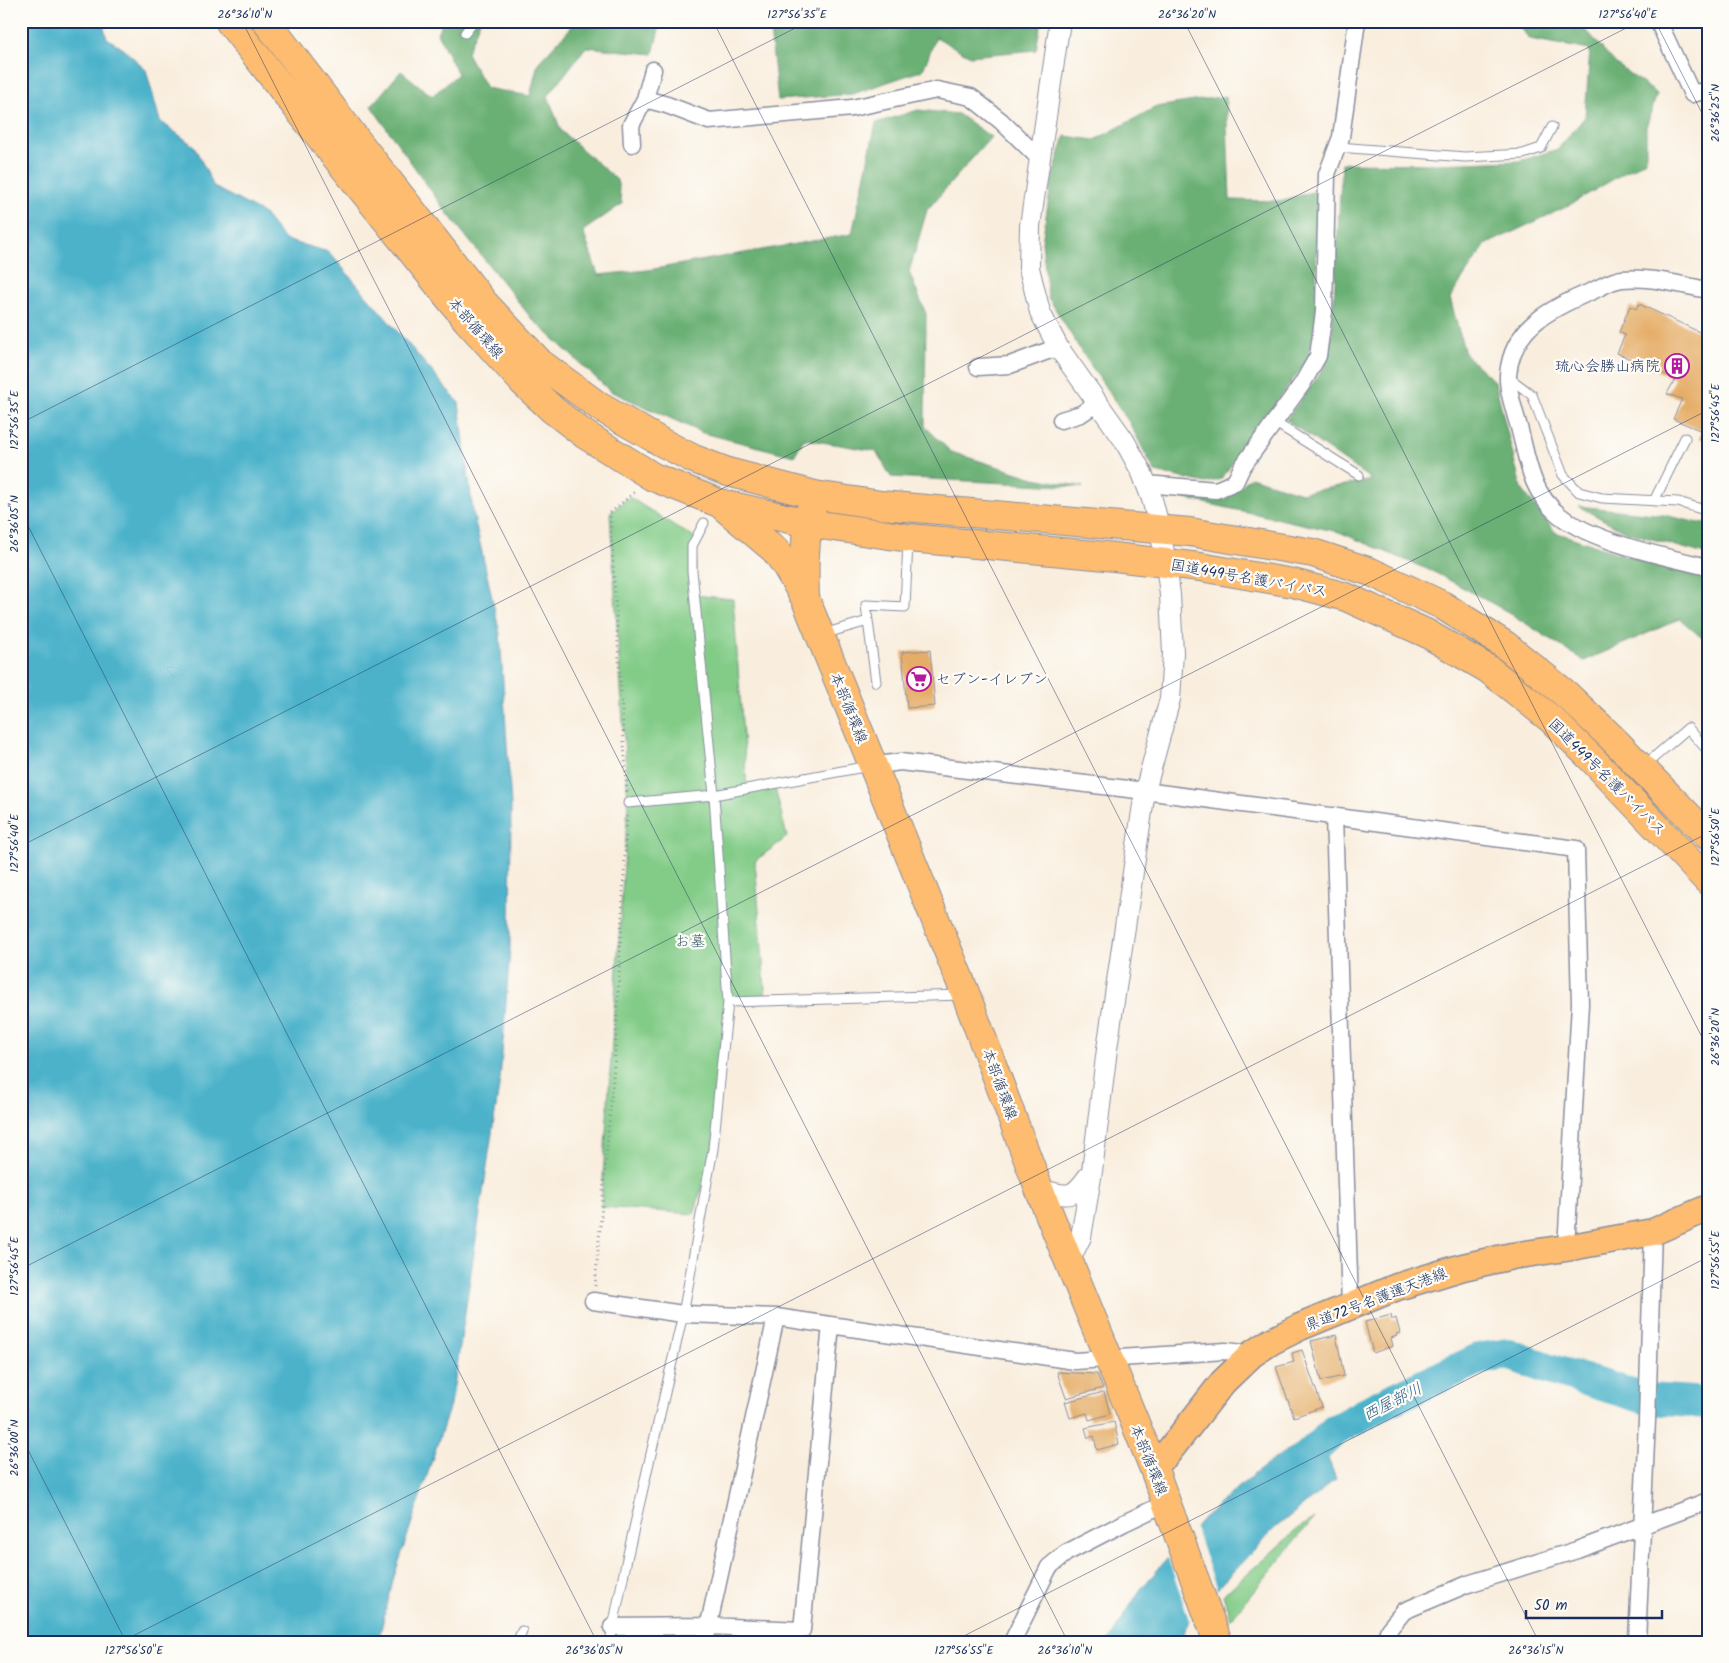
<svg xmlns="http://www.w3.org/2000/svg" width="1729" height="1663" font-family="Kalam,'Klee One',sans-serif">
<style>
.green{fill:#83cc88;stroke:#4f7e73}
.forest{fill:#6ab074;stroke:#427069}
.water{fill:#4bb2ca;stroke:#337094}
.pier{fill:#f9eede}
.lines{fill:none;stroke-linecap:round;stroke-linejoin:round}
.river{stroke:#4bb2ca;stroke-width:32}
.building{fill:#e5ad68}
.service-casing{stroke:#8a8e9e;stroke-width:11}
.minor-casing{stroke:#8a8e9e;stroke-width:19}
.tertiary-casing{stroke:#8a8e9e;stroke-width:22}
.primary-casing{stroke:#8a8e9e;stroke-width:29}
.trunk-casing{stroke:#8a8e9e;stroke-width:30}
.path{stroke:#8a8e9e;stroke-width:3;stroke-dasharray:1 4;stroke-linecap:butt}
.service{stroke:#fff;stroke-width:9}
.minor{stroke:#fff;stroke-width:16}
.tertiary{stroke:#fff;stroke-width:20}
.primary{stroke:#fdbc70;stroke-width:26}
.trunk{stroke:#fdbc70;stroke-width:28}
.ticks{fill:none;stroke:#1b2f5e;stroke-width:1;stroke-opacity:0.45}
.labels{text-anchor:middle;stroke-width:4.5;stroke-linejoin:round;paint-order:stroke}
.street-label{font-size:15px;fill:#1b2f5e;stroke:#fdfcf7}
.poi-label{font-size:15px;fill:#1b2f5e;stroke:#fdfcf7;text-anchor:end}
.park-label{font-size:15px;fill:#3a5e6b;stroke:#fdfcf7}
.water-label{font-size:16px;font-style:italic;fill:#2c5d84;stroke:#fdfcf7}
.neatline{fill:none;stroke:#1b2f5e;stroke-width:2}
.ticks-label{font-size:12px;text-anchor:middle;fill:#1b2f5e}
</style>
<rect width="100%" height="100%" fill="#fdfcf7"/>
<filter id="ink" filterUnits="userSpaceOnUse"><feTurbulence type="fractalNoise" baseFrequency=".02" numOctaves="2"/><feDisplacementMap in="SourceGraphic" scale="10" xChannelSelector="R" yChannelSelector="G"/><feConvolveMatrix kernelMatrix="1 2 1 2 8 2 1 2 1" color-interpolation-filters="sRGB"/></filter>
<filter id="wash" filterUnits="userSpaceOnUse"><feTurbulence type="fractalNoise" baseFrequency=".0096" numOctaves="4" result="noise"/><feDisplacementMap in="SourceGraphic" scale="20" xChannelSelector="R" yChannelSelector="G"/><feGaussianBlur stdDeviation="1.12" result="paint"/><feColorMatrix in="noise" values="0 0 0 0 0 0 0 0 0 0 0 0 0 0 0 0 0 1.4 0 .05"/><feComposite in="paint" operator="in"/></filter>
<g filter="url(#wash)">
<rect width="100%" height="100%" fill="#f9eede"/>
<path class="green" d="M629,497L696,539L695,595L733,599L747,789L774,784L787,837L755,861L766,1001L728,1002L713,1149L694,1214L601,1207L628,803L610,513Z
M1314,1518L1231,1619L1223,1595L1299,1528Z"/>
<path class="forest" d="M443,21H480L467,53L486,88L530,96L538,63L577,21H661L653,54L586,47L548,96L561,131L617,180L622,204L583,231L598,275L648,270L852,234L876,123L918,110L958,114L991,137L927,210L909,272L926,314L925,426L951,452L1034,478L1083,487L891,477L876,451L804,439L794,456L703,433L610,391L532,319L444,209L371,106L401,71L432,96L458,74L437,33Z
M769,21H1041L1036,50L970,56L936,37L923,70L853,94L778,100Z
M1513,21H1566L1589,33L1615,63L1657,94L1646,127V160L1566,207L1485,245L1450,298L1465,354L1495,382L1521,488L1555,532L1617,553L1708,577V643L1680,619L1584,661L1508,612L1436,573L1339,532L1177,497L1225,500L1251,477L1301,493L1372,480L1286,420L1324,368L1332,334L1342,163L1438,164L1520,161L1558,149L1585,117L1590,50L1530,39Z
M1226,96L1230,200L1279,201L1317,191L1316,320L1308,359L1221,479L1206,483L1155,472L1129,422L1081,351L1048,297L1042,242L1052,178L1065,136L1095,140L1156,107Z
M1578,506L1664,515L1708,525V555L1624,531Z"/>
<path class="water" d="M21,21H102L107,38L125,50L146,70L160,121L194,146L214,187L263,213L285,240L329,252L459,403L473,512L500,634L511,805L510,950L500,1080L452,1399L394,1577L378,1642H21Z
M1318,1433L1336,1479L1275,1528L1222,1583L1186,1628L1180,1642H1108L1140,1590L1202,1519L1253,1475L1280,1455Z"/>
<path class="pier" d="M1194,1525L1218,1592L1191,1626L1167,1555Z"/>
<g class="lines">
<path class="river" d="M1289,1474L1334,1431L1378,1406L1479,1359L1508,1354L1555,1371L1648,1399L1708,1403"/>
</g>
<g id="blocks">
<path class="building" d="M1639,304L1708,336V442L1699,438L1702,431L1673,419L1682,399L1667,394L1675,379L1617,353L1625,335L1619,332L1630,306L1636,309Z
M930,650L935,706L907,708L902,652Z
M1391,1315L1392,1320L1396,1318L1400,1333L1396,1334L1397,1336L1391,1338L1393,1346L1373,1353L1365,1322Z
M1336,1335L1344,1376L1321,1381L1311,1341Z
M1302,1350L1322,1407L1294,1417L1276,1367L1294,1362L1292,1353Z
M1057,1372L1097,1374L1103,1388L1066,1398Z
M1104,1392L1110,1414L1089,1420L1087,1413L1070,1418L1065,1402Z
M1114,1422L1119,1444L1097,1450L1094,1436L1088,1438L1085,1428Z"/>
</g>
</g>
<g filter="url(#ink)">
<use href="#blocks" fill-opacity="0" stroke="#8a8e9e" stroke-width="1"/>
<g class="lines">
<defs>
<path id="service" d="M465,33L474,21
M1338,147L1465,157L1523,154L1541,148L1552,127
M1508,377L1532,395L1563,475L1579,492L1602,498L1678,502L1708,511
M1274,422L1359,475
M1654,501L1685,438
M868,621L876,682
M823,634L868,621L866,605L905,607L908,541
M1644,766L1688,728L1708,751
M628,803L714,795L869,766
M728,1002L962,995
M517,1642L522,1631
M610,1642L626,1563L683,1314L713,1149L728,1002L714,795L692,571V546L704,523"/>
<path id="minor" d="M1658,21L1692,94L1708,90
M645,99L653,70
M632,144L631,125L645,99L667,105L709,121L852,108L937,90L971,97L1001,121L1040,159
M1708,290C1680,285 1650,276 1622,279C1611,280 1600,288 1590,292C1550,309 1512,327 1508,375C1507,391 1516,415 1520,431C1528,462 1531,492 1559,515C1593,542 1665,557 1708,567
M978,367L1010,365L1058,347
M1061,420L1081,414L1097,403
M1146,484L1216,490L1235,482L1242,467L1302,384L1318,356L1324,312L1327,174L1341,137L1357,21
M872,766L900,762L1145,791L1576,849L1580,1004L1566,1248
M1334,816L1350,1306
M593,1301L683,1314L776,1317L1075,1361L1225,1351L1252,1354
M612,1627L708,1626L802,1630L831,1325
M705,1642L776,1317
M1012,1642L1049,1567L1066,1553L1124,1523L1166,1503
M1384,1642L1389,1629L1404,1611L1468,1584L1577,1550L1708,1501
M1637,1642L1647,1420L1653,1232"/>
<path id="tertiary" d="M1060,21L1030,226L1029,268L1040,312L1058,347L1124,440L1142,473L1152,499L1160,530L1166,563L1170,595L1173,653L1170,699L1145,791L1107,1049L1092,1171L1081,1237L1068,1263
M1039,1189C1070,1198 1073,1199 1092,1171"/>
<path id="primary" d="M1152,1464L1166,1455L1223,1382L1252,1354L1272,1341L1300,1327L1397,1287L1463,1267L1512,1256L1566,1248L1653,1232L1708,1208"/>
<path id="trunk" d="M229,21L335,156L467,320L523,382L553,410L584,434L653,477L719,503L807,523L909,538L1106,556L1200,567L1293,583L1346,597L1426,633L1488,669L1551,719L1591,758L1708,881
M266,21L358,142L484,303L540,363L600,407L661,442L694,459L728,472L815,495L881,505L1190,532L1313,553L1371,572L1442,605L1505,645L1568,696L1613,739L1708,836
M812,506C804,536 804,568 805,598L966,995L1039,1189L1152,1464L1218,1642
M724,507L775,550L785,564L803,595"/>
</defs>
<use href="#service" class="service-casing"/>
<use href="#minor" class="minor-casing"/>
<use href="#tertiary" class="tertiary-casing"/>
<use href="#primary" class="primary-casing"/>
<use href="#trunk" class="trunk-casing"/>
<path class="path" d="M627,792L610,513L636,491
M595,1286L615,1054L627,816"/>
<use href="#service" class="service"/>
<use href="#minor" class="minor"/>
<use href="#tertiary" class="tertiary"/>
<use href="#primary" class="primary"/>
<use href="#trunk" class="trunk"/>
</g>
</g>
<path class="ticks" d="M242,21L1068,1642M713,21L1539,1642M1184,21L1708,1049M1655,21L1708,125M21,423L809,21M21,512L597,1642M21,846L1640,21M21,1269L1708,410M21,1436L126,1642M121,1642L1708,833M952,1642L1708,1257"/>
<defs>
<symbol id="building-ring" viewBox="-11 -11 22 22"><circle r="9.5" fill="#fdfcf7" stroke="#b5179e" stroke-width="1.5"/><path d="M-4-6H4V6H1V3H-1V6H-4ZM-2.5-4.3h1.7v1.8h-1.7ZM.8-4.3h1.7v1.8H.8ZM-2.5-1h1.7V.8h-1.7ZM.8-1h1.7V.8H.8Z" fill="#b5179e"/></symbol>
<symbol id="supermarket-ring" viewBox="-11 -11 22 22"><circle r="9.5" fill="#fdfcf7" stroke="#b5179e" stroke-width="1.5"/><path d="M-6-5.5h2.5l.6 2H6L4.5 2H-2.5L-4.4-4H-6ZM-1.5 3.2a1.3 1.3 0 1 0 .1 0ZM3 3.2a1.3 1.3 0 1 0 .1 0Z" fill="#b5179e"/></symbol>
</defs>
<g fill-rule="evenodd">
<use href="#building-ring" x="1663" y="352" width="28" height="28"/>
<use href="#supermarket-ring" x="905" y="665" width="28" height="28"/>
</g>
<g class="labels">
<g class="street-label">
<text transform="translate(476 328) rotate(49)" y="5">本部循環線</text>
<text transform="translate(1249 578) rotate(10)" y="5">国道449号名護バイパス</text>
<text transform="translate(849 708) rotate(68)" y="5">本部循環線</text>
<text transform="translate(1607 777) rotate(45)" y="5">国道449号名護バイパス</text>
<text transform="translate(1000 1084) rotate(70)" y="5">本部循環線</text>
<text transform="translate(1376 1299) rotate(-21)" y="5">県道72号名護運天港線</text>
<text transform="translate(1149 1460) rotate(68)" y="5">本部循環線</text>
</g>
<g class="poi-label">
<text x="1660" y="371">琉心会勝山病院</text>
<text x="936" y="684" text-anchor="start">セブン-イレブン</text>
</g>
<g class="park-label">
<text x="690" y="946">お墓</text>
</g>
<g class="water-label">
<text transform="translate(1392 1401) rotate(-27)" y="6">西屋部川</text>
</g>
</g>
<rect width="1729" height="1663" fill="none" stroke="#fdfcf7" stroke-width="55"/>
<path d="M1526 1610v8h136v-8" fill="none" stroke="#1b2f5e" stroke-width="2.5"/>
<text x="1534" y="1610" font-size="15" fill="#1b2f5e" stroke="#fdfcf7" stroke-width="4" paint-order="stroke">50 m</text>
<rect x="28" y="28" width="1674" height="1608" class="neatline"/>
<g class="ticks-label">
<text x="245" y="18">26°36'10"N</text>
<text x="797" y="18">127°56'35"E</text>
<text x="1187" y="18">26°36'20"N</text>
<text x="1628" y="18">127°56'40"E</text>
<text transform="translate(1715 113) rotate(-90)" y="4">26°36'25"N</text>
<text transform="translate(1715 413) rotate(-90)" y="4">127°56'45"E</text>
<text transform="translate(14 420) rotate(-90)" y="4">127°56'35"E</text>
<text transform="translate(14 524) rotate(-90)" y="4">26°36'05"N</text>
<text transform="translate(1715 837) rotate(-90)" y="4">127°56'50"E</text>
<text transform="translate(14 843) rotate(-90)" y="4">127°56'40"E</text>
<text transform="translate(1715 1037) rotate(-90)" y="4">26°36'20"N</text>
<text transform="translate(1715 1260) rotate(-90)" y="4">127°56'55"E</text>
<text transform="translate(14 1266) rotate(-90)" y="4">127°56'45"E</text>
<text transform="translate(14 1448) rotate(-90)" y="4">26°36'00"N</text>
<text x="134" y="1654">127°56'50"E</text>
<text x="594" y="1654">26°36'05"N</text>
<text x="964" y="1654">127°56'55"E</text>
<text x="1065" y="1654">26°36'10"N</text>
<text x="1536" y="1654">26°36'15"N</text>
</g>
</svg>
